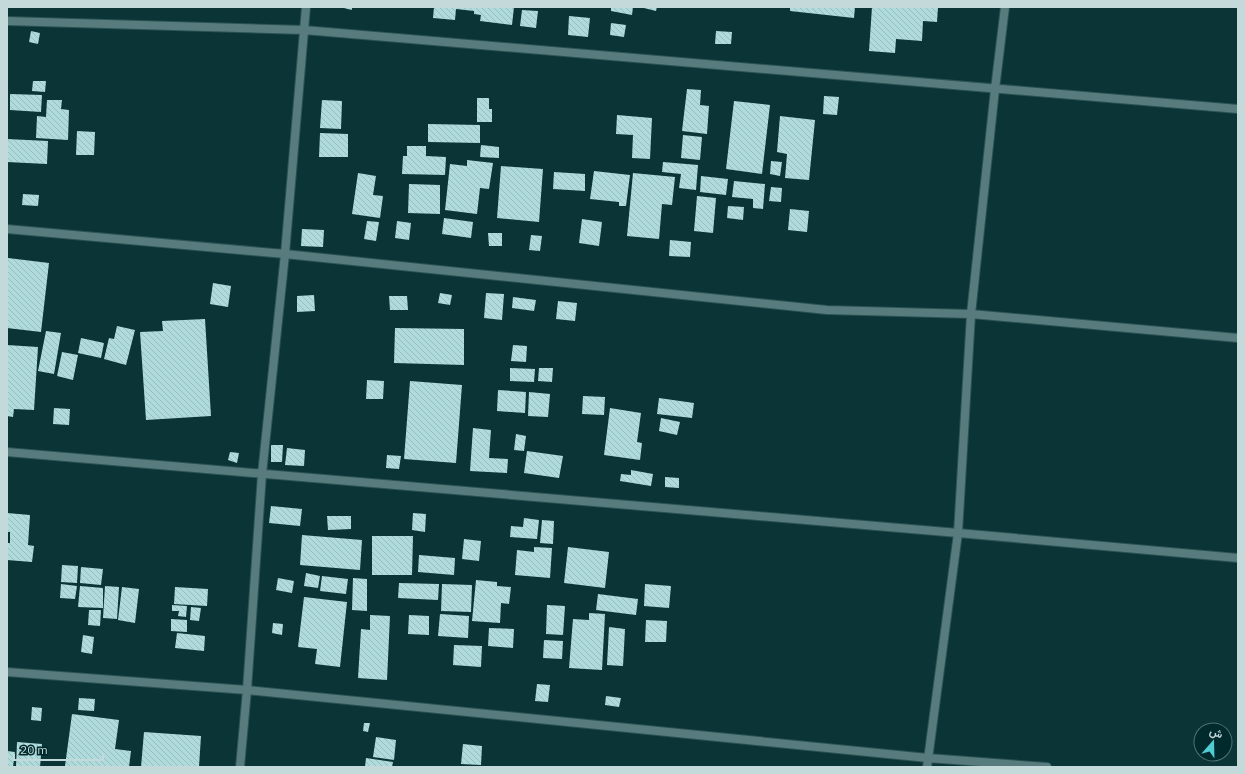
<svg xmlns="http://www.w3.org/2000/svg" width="1245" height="774" font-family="'IBM Plex Sans',Vazirmatn,sans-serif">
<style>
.building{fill:url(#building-back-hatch)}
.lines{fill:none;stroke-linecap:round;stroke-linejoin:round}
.minor-casing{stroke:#2b5254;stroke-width:10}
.minor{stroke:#587c7d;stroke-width:8}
</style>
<defs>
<pattern id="building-back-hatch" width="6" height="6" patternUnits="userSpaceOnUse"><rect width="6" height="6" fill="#b0dbdc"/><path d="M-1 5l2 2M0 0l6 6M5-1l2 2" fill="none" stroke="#99bcbd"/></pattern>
</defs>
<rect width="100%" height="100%" fill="#0a3436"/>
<path class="building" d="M340,7H352V10Z
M434,7H514L512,25L480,21L481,15L474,14V11L456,9L455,20L433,18Z
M611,7H633L632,15L611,11Z
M640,7H657L656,11Z
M790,7H855L854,18L790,11Z
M872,7H938L937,22L923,21L922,41L896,39L895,53L869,51Z
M522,10L538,11L536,28L520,26Z
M569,16L590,18L588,37L568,35Z
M611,23L626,25L624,37L610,35Z
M31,31L40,33L38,44L29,42Z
M716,31L732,32L731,44H715Z
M33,81H46L45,92L32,91Z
M687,89L701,90L700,105L709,106L707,134L682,131Z
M10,94L42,95L41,112L10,110Z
M824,96L839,97L837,115L823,114Z
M477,98H489V109H492V122H477Z
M47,100H62L61,109L69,110L68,140L36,138L37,116L46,117Z
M322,100L342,101L341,129L320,128Z
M734,101L770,105L762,174L726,169Z
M617,115L652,118L650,159L632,158L633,135L616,134Z
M780,116L815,120L809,180L785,178L787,154L777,152Z
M428,124L480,125V143L428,142Z
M77,131L95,132L94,155H76Z
M320,133L348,134V157H319Z
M683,135L702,137L700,160L681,158Z
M7,139L48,141L47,164L7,162Z
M481,145L499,147V158L480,157Z
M407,146H426V156L446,157L445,175L402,174L403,156H407Z
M467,160L493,163L489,189L480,188L477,214L445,210L450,164L467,166Z
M771,161L782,162L780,176L770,174Z
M663,162L698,165L696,190L679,188L681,174L662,172Z
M501,166L543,169L539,222L497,218Z
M594,171L630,175L626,206H619V202L590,199Z
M554,172L585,174V191L553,189Z
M358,173L376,176L373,195L383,196L380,218L352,214Z
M633,173L675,177L672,205L662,204L659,239L627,236Z
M701,176L728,179L726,195L700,192Z
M734,181L765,184L763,209L753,208V199L732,197Z
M409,184L440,185V214L408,213Z
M771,187L782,188L781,202L769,201Z
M23,194L39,195L38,206L22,205Z
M697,196L716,198L713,233L694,231Z
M728,206L744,207L743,220L727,218Z
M790,209L809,211L807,232L788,230Z
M444,218L473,222L471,238L442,234Z
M582,219L602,222L599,246L579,243Z
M367,221L379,222L376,241L364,239Z
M397,221L411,223L409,240L395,238Z
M302,229L324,230L323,247L301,246Z
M488,233H502V246H489Z
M531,235L542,236L540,251L529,250Z
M670,240L691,242L690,257L669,256Z
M8,258L49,263L41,332L7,328V261H8Z
M213,283L231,286L228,307L210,304Z
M440,293L452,295L450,305L438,303Z
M486,293L504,294L502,320L484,318Z
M314,295L315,311L297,312V296Z
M389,296H407L408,310H390Z
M513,297L536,300L534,311L512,308Z
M558,301L577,303L575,321L556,319Z
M205,319L211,416L146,420L140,332L163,331L162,321Z
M117,326L135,330L126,365L104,359L109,338L114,339Z
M395,328L464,329V365L394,363Z
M46,331L61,333L54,374L38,371Z
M81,338L104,343L101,358L78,353Z
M7,345L38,347L34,410L14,409L13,417L7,416Z
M513,345L527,346L526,362L511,361Z
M62,352L78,355L73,380L57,376Z
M510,368L535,369L534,382L510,381Z
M539,368H553L552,382L538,381Z
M367,380L384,381L383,399H366Z
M410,381L462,385L456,463L404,459Z
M498,390L526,392L525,413L497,411Z
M529,392L550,394L548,417L528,416Z
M583,396L605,397L604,415L582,414Z
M659,398L694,403L692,418L657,414Z
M54,408L70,409L69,425L53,424Z
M610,408L641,413L637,442L642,443L640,460L604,455Z
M661,418L680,422L677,435L659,431Z
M473,428L491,430L489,458L508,459L507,473L470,471Z
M516,434L526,436L524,451L514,450Z
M271,445H283L282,462H271Z
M287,448L305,450L304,466L285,465Z
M527,451L563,456L559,478L524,473Z
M230,452L239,453L237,463L228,460Z
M387,455L401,456L399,469L386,468Z
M631,470L653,474L651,486L620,481L621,474L631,475Z
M665,477L679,478V488L665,487Z
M271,506L302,509L300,526L269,523Z
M7,513L30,515L28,545L34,546L32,562L7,560V543H10V532H7Z
M413,513L426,514L425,532L412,530Z
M327,516H351V529L328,530Z
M524,518L539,520L537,539L510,537L511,526L523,527Z
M542,520L554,521L553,544L540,543Z
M302,535L362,540L360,570L300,565Z
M372,536H413L412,575H372Z
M464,539L481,541L479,561L462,559Z
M534,547L552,548L550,578L515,575L517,550L534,552Z
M568,547L609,552L605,588L564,583Z
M419,555L455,558L454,575L418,572Z
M62,565L78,566L77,583L61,582Z
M81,567L103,569L101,585L80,583Z
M306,573L320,576L318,588L304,586Z
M322,576L348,579L346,594L320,591Z
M278,578L294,581L292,593L276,590Z
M353,578L367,579V611L352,610Z
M476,580L497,582V586L511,587L509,604L501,603L500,623L472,621Z
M399,583L439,584L438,600L398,598Z
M61,584L77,586L75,599L60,598Z
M442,584L472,585L471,612L441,611Z
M645,584L671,586L669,608L644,606Z
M80,586L103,588V608L78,607Z
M105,586L119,587L117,619L103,618Z
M122,587L139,589L135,623L118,620Z
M175,587L208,589L207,606L174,604Z
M598,594L638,599L636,615L596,610Z
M304,597L347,602L340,667L315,664L317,649L298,647Z
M172,605L187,606L186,617L178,616L179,611H172Z
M547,605L565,606L563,635L546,634Z
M191,607L201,608L199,621L190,620Z
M89,610H101L100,626L88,625Z
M589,613L605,614L602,670L569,668L573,619L589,620Z
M440,614L469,616L468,638L438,636Z
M370,615L390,616L387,680L358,678L361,629L370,630Z
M409,615L429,616V635L408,634Z
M171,619L187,620V632L171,631Z
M646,620L667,621L666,642H645Z
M273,623L283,624L282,635L272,633Z
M609,627L625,629L623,666L607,665Z
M489,628L514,629L513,648L488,646Z
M177,633L205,636L204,651L175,648Z
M83,635L94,637L92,654L81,652Z
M544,640L563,641L562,659L543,658Z
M454,645L482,646L481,667L453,665Z
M537,684L550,685L548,702L535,701Z
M606,696L621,698L619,707L605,705Z
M79,698L95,699L94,711L78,710Z
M32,707L42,708L41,721L31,720Z
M72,714L119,720L115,749L131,751L129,767L65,766Z
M364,723H370L368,732L363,731Z
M144,732L201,736L199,767H141Z
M376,737L396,740L394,760L373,757Z
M17,742L42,744L40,767H16Z
M463,744L482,746L481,765L461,764Z
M7,751L15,752L13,767H7Z
M366,758L393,762L392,767H365Z"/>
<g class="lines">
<defs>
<path id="minor" d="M7,21L304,30L1238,109
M7,229L285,254L827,310L971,314L1238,338
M7,452L89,459L958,533L1238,558
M7,672L247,690L928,758L1047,767
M240,767L247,690L262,474L285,254L306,7
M927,767L958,533L971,314L995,89L1005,7"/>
</defs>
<use href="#minor" class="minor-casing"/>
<use href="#minor" class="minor"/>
</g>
<rect width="1245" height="774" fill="none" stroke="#c4d9da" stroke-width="16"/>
<g transform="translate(1213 742) rotate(20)"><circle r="19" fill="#002a2c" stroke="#4e7072"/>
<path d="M0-3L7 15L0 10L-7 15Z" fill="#51ccd2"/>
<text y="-6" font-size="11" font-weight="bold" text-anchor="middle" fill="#c4d9da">ش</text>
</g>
<path d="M14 754v6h89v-6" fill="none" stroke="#c4d9da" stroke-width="2"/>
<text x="20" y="754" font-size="12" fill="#c4d9da" stroke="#002a2c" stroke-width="3" paint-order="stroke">20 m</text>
</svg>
